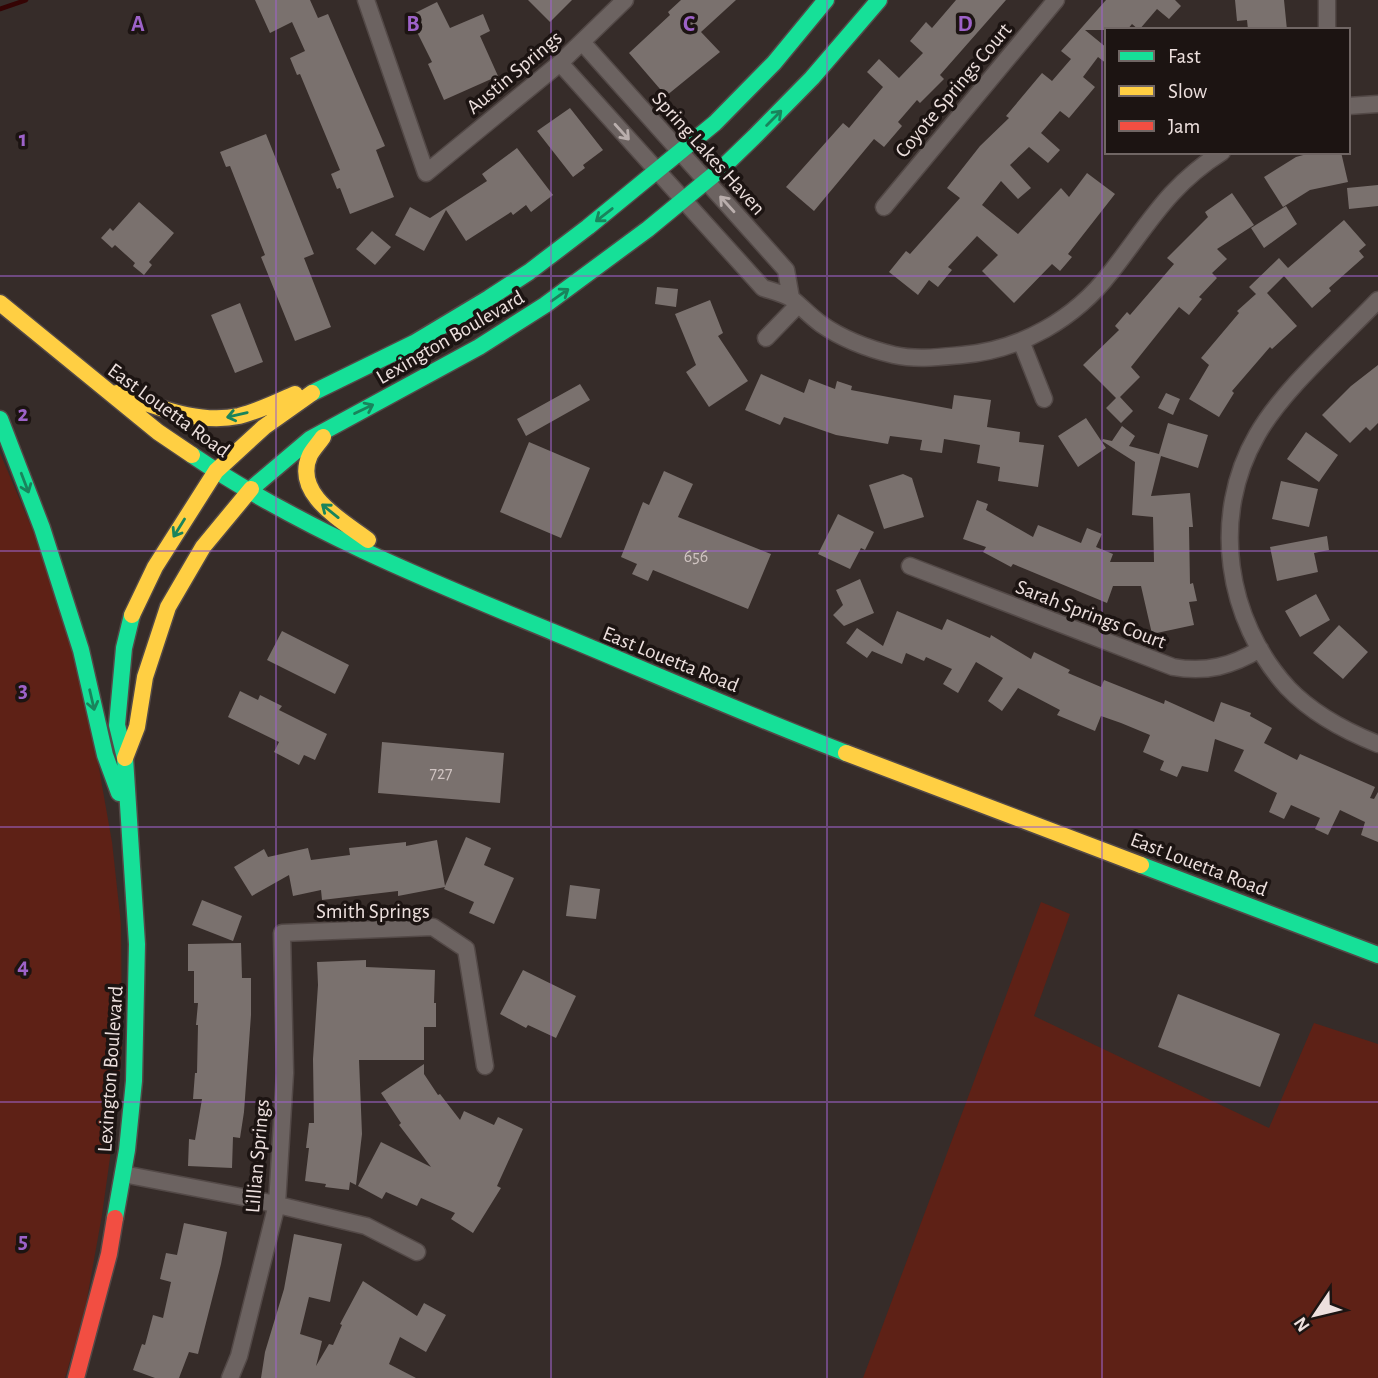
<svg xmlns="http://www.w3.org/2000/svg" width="1378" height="1378" font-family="'Alegreya Sans',sans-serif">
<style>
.green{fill:#5e2116}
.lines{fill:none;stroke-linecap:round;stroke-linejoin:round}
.stream{stroke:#350404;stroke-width:4.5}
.building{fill:#7a716e}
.street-casing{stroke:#534947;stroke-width:19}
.fast-casing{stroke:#534947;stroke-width:19}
.slow-casing{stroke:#534947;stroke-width:19}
.jam-casing{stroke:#534947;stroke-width:19}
.street{stroke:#6c6361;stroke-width:16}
.fast{stroke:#16e098;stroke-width:16}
.slow{stroke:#ffcf43;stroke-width:16}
.jam{stroke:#f24e42;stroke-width:16}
.oneway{stroke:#19845c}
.oneway2{stroke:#b9aeac}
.grid{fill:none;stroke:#9d62c8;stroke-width:2;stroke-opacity:0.55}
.labels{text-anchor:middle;stroke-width:7;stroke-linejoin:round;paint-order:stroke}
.number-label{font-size:18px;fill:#d0c4c2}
.street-label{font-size:21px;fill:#ede0de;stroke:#1c1412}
.grid-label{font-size:23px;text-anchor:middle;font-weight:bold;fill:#9d62c8;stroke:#1c1412;stroke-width:7;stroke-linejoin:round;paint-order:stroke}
</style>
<rect width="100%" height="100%" fill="#362c29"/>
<path class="green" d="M0,453L58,590L94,740L112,842L121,924L122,1045L113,1136L102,1215L85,1310L65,1378H0Z
M1041,902L1070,914L1034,1016L1269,1128L1314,1023L1378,1044V1378H863Z"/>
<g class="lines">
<path class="stream" d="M0,9L26,0"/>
</g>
<path class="building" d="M255,0H310L318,18L328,14L385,146L376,150L394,197L350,214L340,188L337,189L331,174L340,170L300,74L297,75L290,58L305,51L292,22L270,33Z
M528,0H572L550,22Z
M681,0H736L701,32L720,52L666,96L629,53L670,15L668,12Z
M956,0H1006L940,75L944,79L920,103L917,100L898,122L902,126L884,147L874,139L814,211L786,187L843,123L849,128L883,87L867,72L879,59L899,78L923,53L910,41L926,22L932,28Z
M1106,0H1175L1181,6L1169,19L1157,9L1139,30L1132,24L1127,30H1085L1107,48V64L1098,57L1083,77L1095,87L1069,118L1060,111L1041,133L1060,150L1048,163L1029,147L1010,165L1031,188L1018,199L1001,181L982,205L1018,234L1061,188L1069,197L1087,173L1115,194L1068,254L1072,257L1060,271L1052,264L1014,303L982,271L998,255L977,236L948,267L952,270L938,287L929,280L918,295L889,272L906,251L910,254L960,198L947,188L980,146L1009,118L1006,116L1042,73L1052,81L1071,59L1061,51Z
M1235,0H1284L1287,30H1248L1247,20L1237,21Z
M437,2L450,28L483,14L490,31L480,36L498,76L444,100L428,64L432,62L409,16Z
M570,108L603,150L583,165L585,168L573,177L537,131Z
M266,134L314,254L304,258L331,327L295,341L261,257L265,255L230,166L226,167L220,152Z
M517,148L553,195L531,212L526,205L513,215L511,212L466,241L446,210L424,251L395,235L410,207L430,218L487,181L482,174Z
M1314,152H1341L1348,182L1310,190L1283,207L1264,177L1296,157Z
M1378,185V206L1349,209L1347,188Z
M1232,193L1254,225L1217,249L1227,259L1212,273L1217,278L1199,297L1202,299L1189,315L1179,307L1131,367L1140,377L1120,397L1133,411L1121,423L1106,408L1116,398L1083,365L1119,330L1115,326L1127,312L1130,315L1174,264L1167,258L1208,217L1205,212Z
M139,202L174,233L149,262L152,265L144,275L133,266L135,263L115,245L112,248L101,238L110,228L113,231Z
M1286,206L1297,224L1264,248L1251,228Z
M1344,220L1366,245L1359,251L1364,257L1329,288L1331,291L1312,308L1284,276L1267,293L1297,326L1272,349L1270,347L1232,391L1234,393L1219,417L1189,399L1209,365L1201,358L1239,313L1237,311L1256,294L1249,287L1279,258L1288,268Z
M372,231L391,247L375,265L356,249Z
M657,287L678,289L676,307L655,304Z
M710,300L723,333L718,336L748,381L709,407L686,372L696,365L675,314Z
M240,303L263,362L235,373L211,315Z
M1378,365V423L1370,431L1366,427L1350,443L1322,415L1351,386Z
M761,374L804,393L809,379L835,389L837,381L852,386L851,390L952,409L954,395L991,400L987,427L1020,432L1019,442L1044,445L1038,487L998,481L1000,467L977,463L980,445L944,439L942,453L920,450L922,440L890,436L888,444L836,435L784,417L780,425L745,410Z
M580,384L590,400L526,436L517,419Z
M1166,393L1180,399L1173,415L1158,408Z
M1086,418L1106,448L1078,467L1058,436Z
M1168,423L1208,435L1198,468L1161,456L1151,496L1190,493L1193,527H1189L1190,584L1193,583L1197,601L1189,602L1194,625L1152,634L1141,586H1113L1107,603L1013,564L1011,567L983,552L986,547L963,539L977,500L988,504L986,510L1033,537L1038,525L1081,543L1087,528L1102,534L1096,547L1113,554L1110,562H1154L1153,517L1132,515L1135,462L1102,441L1103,439L1112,441L1122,426L1135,436L1129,446L1159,454Z
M1306,432L1338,455L1319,482L1287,459Z
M529,442L590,468L561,538L500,512Z
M664,471L693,484L678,517L771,554L748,609L653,570L648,581L632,574L637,564L621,557L643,502L649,505Z
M903,474L912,478L924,517L884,529L869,485Z
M1281,481L1318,489L1309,527L1272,519Z
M838,514L874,532L865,550L861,548L850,569L818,554Z
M1327,536L1329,550L1314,553L1318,572L1277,581L1270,547Z
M860,579L874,613L844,626L833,615L843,605L836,590Z
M1316,594L1330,620L1300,637L1285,611Z
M897,611L942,630L947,619L990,638L991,635L1031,659L1034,652L1070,670L1068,673L1101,687L1104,680L1164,704L1165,700L1214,722L1221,702L1251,713L1250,716L1272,728L1264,743L1297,760L1300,754L1375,787L1370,798L1374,799L1378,792V842L1361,835L1365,822L1340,810L1328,835L1315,829L1320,818L1291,805L1284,819L1269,812L1277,793L1234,771L1244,750L1215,739L1208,772L1182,766L1177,777L1160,770L1164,761L1143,752L1150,735L1121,723L1101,716L1095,731L1057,715L1060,710L1018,688L1002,711L988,701L1003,678L976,662L958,693L943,684L952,669L926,657L924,661L906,653L902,664L872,651L867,658L846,643L857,628L883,646Z
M1339,625L1368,652L1343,679L1313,653Z
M282,631L349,665L335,694L267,660Z
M240,691L258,700L260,695L282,706L279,710L327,734L315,760L304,755L299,765L274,752L279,742L228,717Z
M382,742L504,753L500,803L378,793Z
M466,837L491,848L484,865L514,878L494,924L469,913L474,902L444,889L445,887L398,896V891L322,900L321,890L293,896L289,875L252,896L234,867L264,849L268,857L308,848L311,860L350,855L349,848L406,842V846L437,840L445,886Z
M570,885L600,889L596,919L566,916Z
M202,900L242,916L233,941L192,925Z
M241,943L242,978H251V1015L244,1112L240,1138L233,1137L232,1168L188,1166L189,1139L195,1140L202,1099H193L195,1073H197L198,1025H196L198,1003H194V971H188V944Z
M366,960V967L435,970L434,1003H436V1027H424V1060H359L362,1134L356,1185L350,1182L349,1190L325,1187L326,1184L305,1181L309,1148H306L309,1123H314L313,1059L318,985L317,962Z
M523,970L576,996L556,1038L528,1025L526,1028L500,1014Z
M1178,994L1280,1034L1260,1087L1158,1047Z
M424,1064V1074L438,1095L440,1094L460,1120L464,1111L494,1125L498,1117L523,1129L497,1186L501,1188L473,1233L451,1219L455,1213L421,1198L417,1206L386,1192L382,1199L358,1186L381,1142L431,1167L399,1125L401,1123L381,1093Z
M184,1223L227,1232L221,1264L198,1354L189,1352L179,1378H155L133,1370L142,1344L145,1345L153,1315L163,1318L171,1282L160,1279L166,1253L177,1255Z
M294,1234L342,1244L330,1302L309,1297L300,1334L322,1341L316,1366L329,1344L333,1345L342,1325L340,1324L363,1281L417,1316L424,1303L446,1315L426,1352L400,1337L389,1364L416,1378H261L265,1352L284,1289Z"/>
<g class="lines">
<defs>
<path id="street" d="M366,0L426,173L560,63L625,0
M1327,30V0
M582,42L786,270L791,298
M560,63L763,288C772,291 785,294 792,299C802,307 810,316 821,324C841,338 869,349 894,355C916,360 940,357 962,355C1021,350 1075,319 1111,272C1148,225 1168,186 1222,152
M1348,106L1378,104
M884,207L1056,0
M1378,300C1340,340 1283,389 1257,435C1210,516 1226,620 1288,688C1313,714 1345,731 1378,744
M766,338L798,305
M1021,341L1044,399
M910,566L1173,667C1206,673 1232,666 1260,649
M123,1174L253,1199L366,1226L417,1252
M230,1378L239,1356L277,1204L285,1073L282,933L433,927L466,949L485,1066"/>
<path id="fast" d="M312,393L414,343L489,298L529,272L588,227L715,123L774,63L826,0
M0,419L42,528L81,650L105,755L119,793
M192,455C303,530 429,581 553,632C650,672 747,715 846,753
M251,489L310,439L479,347L545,305L648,229L722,168L754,137L812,78L879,0
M1141,865L1378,955
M115,1218L127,1150L134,1081L137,944L125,758L117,725L124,648L132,615"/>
<path id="slow" d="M0,303L158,432L192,455
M117,393C156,406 197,425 239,416C259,411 277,402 295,394
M323,437C319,443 313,449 310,455C292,494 343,521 368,540
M132,615L155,567L216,471L264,427L312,393
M846,753L1141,865
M125,758L137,727L145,677L168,607L203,547L251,489"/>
<path id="jam" d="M76,1378L109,1254L115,1218"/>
</defs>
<use href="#street" class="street-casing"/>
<use href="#fast" class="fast-casing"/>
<use href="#slow" class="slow-casing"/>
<use href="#jam" class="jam-casing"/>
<use href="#street" class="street"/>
<use href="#fast" class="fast"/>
<use href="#slow" class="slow"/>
<use href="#jam" class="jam"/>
</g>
<defs><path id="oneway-shaft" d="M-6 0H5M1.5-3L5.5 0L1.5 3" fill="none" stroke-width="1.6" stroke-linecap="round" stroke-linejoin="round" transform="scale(1.75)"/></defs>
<g class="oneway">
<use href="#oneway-shaft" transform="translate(774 118) rotate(-45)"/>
<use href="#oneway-shaft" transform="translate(604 215) rotate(142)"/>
<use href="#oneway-shaft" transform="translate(560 295) rotate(-35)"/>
<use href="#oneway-shaft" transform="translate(364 409) rotate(-26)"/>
<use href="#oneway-shaft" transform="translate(237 415) rotate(167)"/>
<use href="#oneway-shaft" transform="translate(25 483) rotate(69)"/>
<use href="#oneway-shaft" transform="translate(330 511) rotate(-141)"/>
<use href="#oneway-shaft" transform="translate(179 528) rotate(122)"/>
<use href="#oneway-shaft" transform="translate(92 700) rotate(77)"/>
</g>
<g class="oneway2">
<use href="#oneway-shaft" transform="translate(622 132) rotate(48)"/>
<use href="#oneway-shaft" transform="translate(727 204) rotate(-132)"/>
</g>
<path class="grid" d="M276,0V1378M551,0V1378M827,0V1378M1102,0V1378M0,276H1378M0,551H1378M0,827H1378M0,1102H1378"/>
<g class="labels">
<g class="number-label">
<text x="696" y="562">656</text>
<text x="441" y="779">727</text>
</g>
<g class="street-label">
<text transform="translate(514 72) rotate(-40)" y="7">Austin Springs</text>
<text transform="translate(953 90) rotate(-50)" y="7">Coyote Springs Court</text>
<text transform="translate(709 153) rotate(48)" y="7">Spring Lakes Haven</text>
<text transform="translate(450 337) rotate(-30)" y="7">Lexington Boulevard</text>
<text transform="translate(169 410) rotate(36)" y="7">East Louetta Road</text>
<text transform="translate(1091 614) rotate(21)" y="7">Sarah Springs Court</text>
<text transform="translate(671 659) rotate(22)" y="7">East Louetta Road</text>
<text transform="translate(1199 864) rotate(21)" y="7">East Louetta Road</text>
<text x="373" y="918">Smith Springs</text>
<text transform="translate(110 1069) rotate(-86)" y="7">Lexington Boulevard</text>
<text transform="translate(257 1156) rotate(-85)" y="7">Lillian Springs</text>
</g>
</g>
<g class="grid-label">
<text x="138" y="31">A</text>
<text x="413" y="31">B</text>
<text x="689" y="31">C</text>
<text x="965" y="31">D</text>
<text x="23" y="146">1</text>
<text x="23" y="421">2</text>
<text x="23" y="697">3</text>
<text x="23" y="973">4</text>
<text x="23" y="1248">5</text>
</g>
<rect x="1105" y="28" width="245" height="126" fill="#1c1412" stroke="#706664" stroke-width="2"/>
<rect x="1119" y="51" width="35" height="10" fill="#16e098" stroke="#706664" stroke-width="2"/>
<text x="1168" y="63" font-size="21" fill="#ede0de">Fast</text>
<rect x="1119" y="86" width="35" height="10" fill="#ffcf43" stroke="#706664" stroke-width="2"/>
<text x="1168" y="98" font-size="21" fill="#ede0de">Slow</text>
<rect x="1119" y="121" width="35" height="10" fill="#f24e42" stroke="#706664" stroke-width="2"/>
<text x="1168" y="133" font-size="21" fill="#ede0de">Jam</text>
<g transform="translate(1315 1315) rotate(235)" stroke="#1c1412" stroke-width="5" paint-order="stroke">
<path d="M0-5L12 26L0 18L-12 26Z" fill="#ede0de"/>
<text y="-10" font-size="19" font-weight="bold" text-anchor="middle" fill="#ede0de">N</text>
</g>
</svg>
